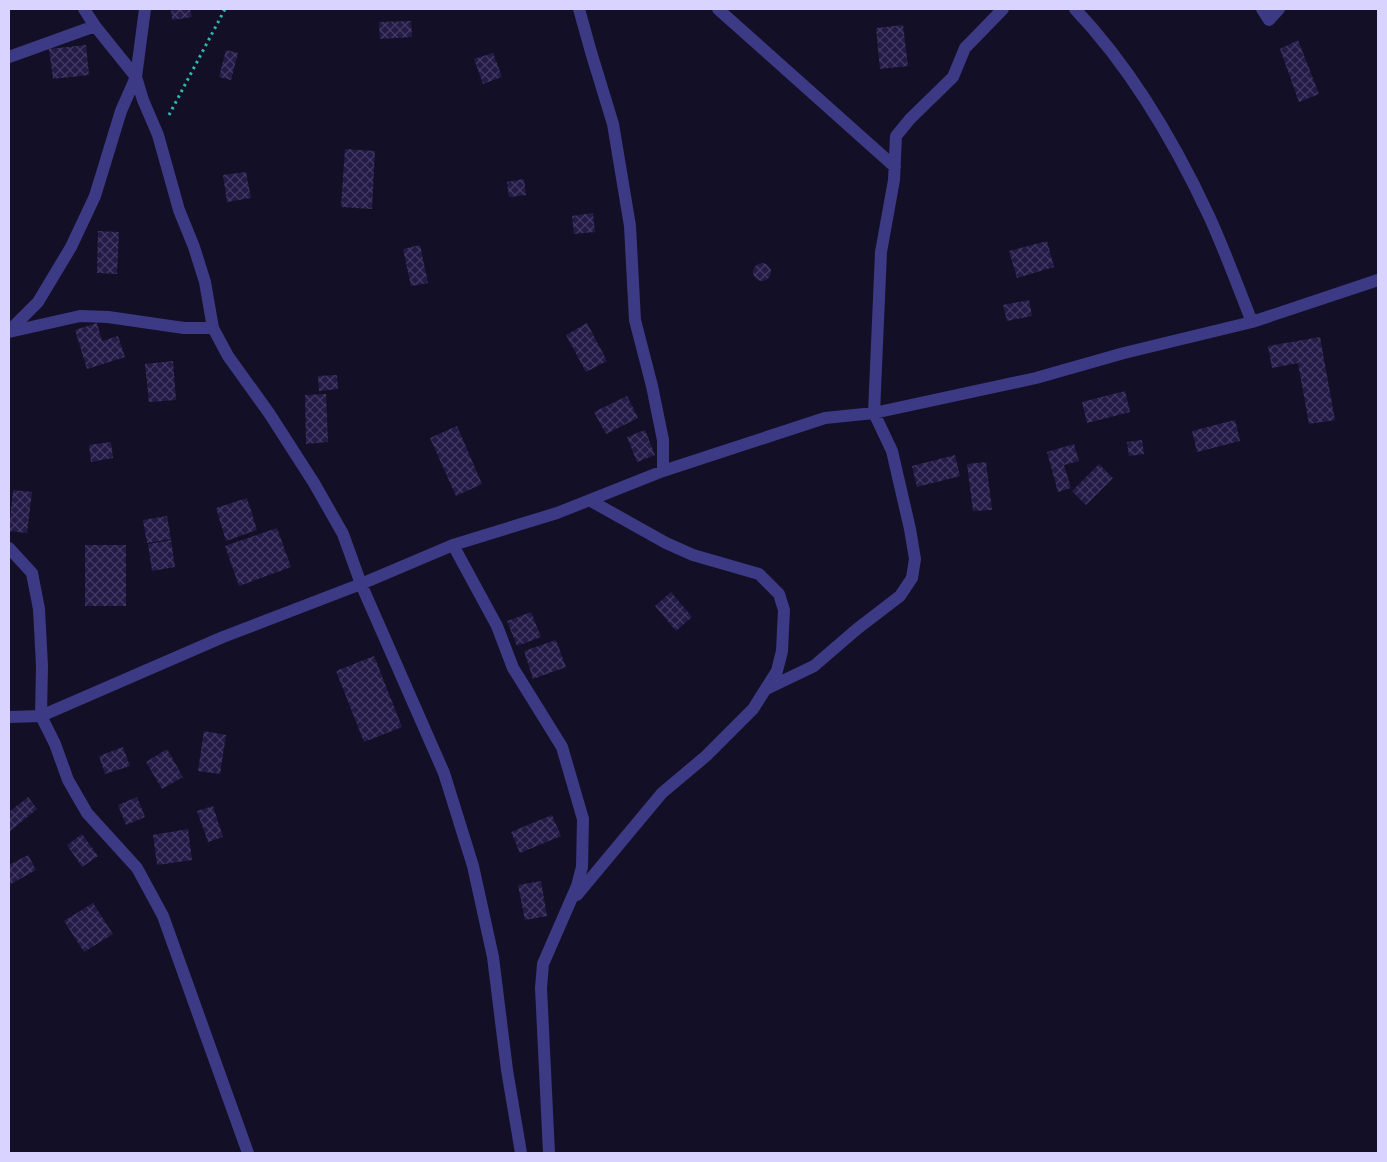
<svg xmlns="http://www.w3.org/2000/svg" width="1387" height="1162" font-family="'Archivo Narrow',sans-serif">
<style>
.building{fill:url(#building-cross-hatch)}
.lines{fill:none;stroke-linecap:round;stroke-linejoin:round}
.path{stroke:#2fb8b0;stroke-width:3;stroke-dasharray:2.5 4;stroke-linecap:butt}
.minor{stroke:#3d3a85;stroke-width:12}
</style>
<defs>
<pattern id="building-cross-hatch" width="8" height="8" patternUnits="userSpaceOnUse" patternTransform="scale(1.25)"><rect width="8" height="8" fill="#241b47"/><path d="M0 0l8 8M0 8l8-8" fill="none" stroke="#433b63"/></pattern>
</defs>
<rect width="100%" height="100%" fill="#130f26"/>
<path class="building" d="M171,9H190L192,17L172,20Z
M411,21L412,37L380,39L379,22Z
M903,25L908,66L880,69L876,28Z
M1298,40L1319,94L1299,102L1280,49Z
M86,45L89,75L53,79L49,49Z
M226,50L238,53L231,80L219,77Z
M493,53L502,77L483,84L474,59Z
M345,149L375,151L372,209L341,207Z
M246,172L251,198L227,202L223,175Z
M524,179L526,195L509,197L507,182Z
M593,213L595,232L574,234L572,216Z
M98,231L119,232L117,274L97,273Z
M1047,241L1054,267L1017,278L1009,251Z
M420,245L428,283L411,286L403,249Z
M753 272a9 9 0 1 1 18 0a9 9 0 1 1-18 0Z
M1029,300L1032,316L1007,321L1003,305Z
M97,323L102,341L118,336L125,357L87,369L75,330Z
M587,323L607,361L586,372L566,335Z
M1320,337L1335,420L1309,424L1298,363L1272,368L1268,346Z
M173,361L176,400L149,402L145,364Z
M337,375L338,389L319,391L318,376Z
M1125,391L1130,412L1087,423L1082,402Z
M326,394L328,442L306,444L305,395Z
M627,396L638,418L606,434L594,412Z
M1235,420L1240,441L1197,452L1192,431Z
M457,426L482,484L456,496L430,438Z
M645,430L655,455L637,462L627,437Z
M1142,440L1144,454L1129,456L1127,442Z
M111,442L113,458L91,462L89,445Z
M1074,444L1079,461L1064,465L1071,488L1058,492L1047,452Z
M955,455L960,476L917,487L912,466Z
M986,462L992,510L973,511L967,464Z
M1099,464L1113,478L1086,505L1072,491Z
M13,490L32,492L27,533L9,531Z
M247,498L257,530L226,541L216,508Z
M167,516L171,539L147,543L143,520Z
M277,528L291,567L239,586L225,546Z
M171,540L175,567L152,571L148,544Z
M85,545H126V606H85Z
M671,592L692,617L676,631L655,606Z
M531,612L541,637L517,646L507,621Z
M556,640L566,667L533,679L524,651Z
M374,656L402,727L364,742L336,671Z
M204,731L226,735L220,774L198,771Z
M123,747L130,766L105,774L99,756Z
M167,749L183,777L162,789L146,762Z
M28,797L37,809L9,832V812Z
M137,797L145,817L126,825L118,805Z
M213,806L223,837L208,842L197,811Z
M552,815L561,836L520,853L511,832Z
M188,829L192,860L157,865L153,835Z
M82,834L98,856L82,867L67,845Z
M28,855L36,870L9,885V865Z
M541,881L547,916L525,920L518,885Z
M93,903L113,934L84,952L64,921Z"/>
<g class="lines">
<path class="path" d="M169,115L225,9"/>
<path class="minor" d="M84,9L95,26L136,77L143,100L158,135L179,210L194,247L205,282L213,328L228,356L269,413L314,483L343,534L361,584L444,773L473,866L493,957L507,1070L521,1153
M579,9L591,52L613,124L630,226L635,320L652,386L663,440V471
M718,9L895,167
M1075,9C1132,69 1174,141 1209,216C1225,251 1238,287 1252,322
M1262,9L1269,20L1279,9
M9,57L95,26
M9,331L38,302L71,247L95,196L121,111L136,77L145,9
M9,332L80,316L108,317L184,328H213
M453,545L497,626L513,668L562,747L583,819L582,867L577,886L543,964L541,988L549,1153
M9,548L32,573L39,609L42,666L41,716L55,744L68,780L87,813L137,868L163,916L248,1153
M766,689L814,666L857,629L900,596L912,578L915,559L910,529L892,451L874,413L881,252L894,180L896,136L910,119L953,77L965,48L1003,9
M9,717L41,716L223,637L361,584L453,545L557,513L663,471L825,418L874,413L1036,378L1124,353L1252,322L1378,280
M577,895L662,793L706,756L753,709L777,671L782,651L784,610L779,594L759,574L693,555L666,543L591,501"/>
</g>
<rect width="1387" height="1162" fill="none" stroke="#d9d4ff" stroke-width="20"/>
</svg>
